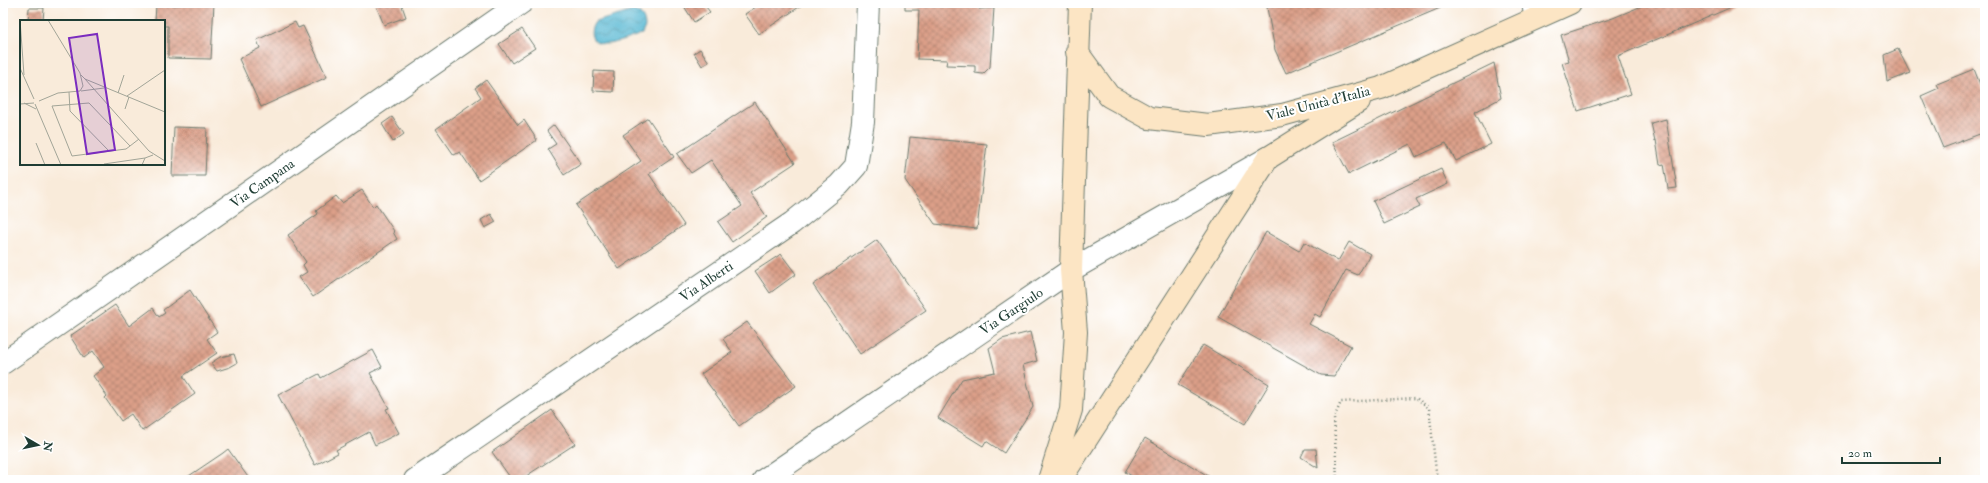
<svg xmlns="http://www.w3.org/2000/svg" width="1988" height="483" font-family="'IM FELL Double Pica',serif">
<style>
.water{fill:url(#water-waves);stroke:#397a82}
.building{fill:url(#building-cross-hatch)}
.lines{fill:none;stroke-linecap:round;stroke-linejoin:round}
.lane-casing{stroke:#6b7a6e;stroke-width:18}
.street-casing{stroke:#6b7a6e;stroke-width:24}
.secondary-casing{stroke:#6b7a6e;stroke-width:24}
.path{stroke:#6b7a6e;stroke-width:2.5;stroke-dasharray:1 3;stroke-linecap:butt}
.lane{stroke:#fff;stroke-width:16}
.street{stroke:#fff;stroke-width:22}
.secondary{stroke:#fce5c4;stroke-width:22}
.labels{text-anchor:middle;stroke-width:4;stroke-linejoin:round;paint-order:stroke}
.street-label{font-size:14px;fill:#1f3d34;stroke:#fff}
.inset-road{fill:none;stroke:#a2a598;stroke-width:1}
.view{fill:#7b2cbf;fill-opacity:0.15;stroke:#7b2cbf;stroke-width:2}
.inset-edge{fill:none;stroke:#1f3d34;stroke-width:2}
</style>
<defs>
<pattern id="water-waves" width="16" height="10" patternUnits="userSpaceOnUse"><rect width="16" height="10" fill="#53b6d1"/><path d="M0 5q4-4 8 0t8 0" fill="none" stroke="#4495aa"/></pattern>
<pattern id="building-cross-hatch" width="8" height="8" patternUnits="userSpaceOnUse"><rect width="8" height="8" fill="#db9f88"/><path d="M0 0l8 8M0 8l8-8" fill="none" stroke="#b18370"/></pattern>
</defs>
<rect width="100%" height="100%" fill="#fff"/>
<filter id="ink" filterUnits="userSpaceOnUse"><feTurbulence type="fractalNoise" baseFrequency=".025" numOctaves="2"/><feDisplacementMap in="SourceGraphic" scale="8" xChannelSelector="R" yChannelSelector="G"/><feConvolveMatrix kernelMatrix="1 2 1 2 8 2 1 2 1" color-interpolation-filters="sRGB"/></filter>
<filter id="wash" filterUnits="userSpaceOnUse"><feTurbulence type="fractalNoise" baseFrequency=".012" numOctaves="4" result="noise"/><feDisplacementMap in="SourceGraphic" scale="16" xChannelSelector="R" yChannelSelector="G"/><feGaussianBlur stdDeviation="0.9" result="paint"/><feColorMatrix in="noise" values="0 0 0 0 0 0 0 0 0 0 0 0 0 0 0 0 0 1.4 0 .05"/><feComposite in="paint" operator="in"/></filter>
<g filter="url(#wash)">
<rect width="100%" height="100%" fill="#f9ebda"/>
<path class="water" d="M632,11C642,12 645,19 645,27L642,34C631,37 598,53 592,37C590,32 592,26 595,22Z"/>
<g id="blocks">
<path class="building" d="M181,3H214L211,59L168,58V26H164V21H155L156,5H181Z
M375,3H401L406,17L384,25Z
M682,3H713L706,7L710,12L694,22Z
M762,3H805L759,34L745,14Z
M905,3H979V9L994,8L990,67L983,74L975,73V66L946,65L947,60L917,59L919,10H905Z
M1279,3H1452L1286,73L1275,50L1267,8Z
M1649,3H1741L1618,56L1631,94L1578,111L1562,63L1569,61L1561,35L1613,18Z
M29,8H44L43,21H28Z
M295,22L298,28L303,26L327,77L261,107L239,59L260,48L257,40Z
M522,29L535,48L512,63L499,44Z
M700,49L709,62L702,66L694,53Z
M1898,49L1910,73L1887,82L1884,55Z
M1494,63L1501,98L1475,112L1491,144L1456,161L1446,143L1416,157L1410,144L1349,174L1332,142Z
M1974,69L1985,97V132L1943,148L1921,96L1939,88L1937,84Z
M594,71L614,72L613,92L593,91Z
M486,80L518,125L524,120L537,140L479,180L460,152L454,155L436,129L481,97L475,88Z
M755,102L795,163L750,193L767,217L732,242L718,222L742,206L711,160L691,173L677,154Z
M392,117L404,134L393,142L382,124Z
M648,118L674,157L649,174L684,225L619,269L576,205L641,161L623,135Z
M1666,119L1677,188L1668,189L1664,164L1660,165L1656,140L1655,141L1651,123Z
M554,125L581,164L564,175L548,149L556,144L547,131Z
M174,127L207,128L205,176H172Z
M910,137L987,144L977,229L935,224L905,180Z
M1441,169L1448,184L1416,199L1420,207L1384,224L1373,201Z
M362,190L373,207L376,204L394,231L393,232L397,239L313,297L299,277L307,272L303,265L306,262L288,235L318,214L316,211L336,196L342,203Z
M491,214L496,222L485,228L481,220Z
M1266,232L1299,251L1304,242L1338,261L1349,242L1370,254L1358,275L1346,270L1320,317L1315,314L1309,324L1351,346L1334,376L1321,375L1218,317Z
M877,240L926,310L860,354L813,285Z
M781,254L796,274L770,293L755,271Z
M190,290L217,332L207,339L217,353L183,376L195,394L142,431L131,414L121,421L105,398L107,396L93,376L104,367L93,351L84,358L70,336L115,305L129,326L153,308L159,317L165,313L163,310Z
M747,322L796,386L739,426L701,374L732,352L723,339Z
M1030,332L1037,361L1023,365L1033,407L1004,453L986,441L983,446L938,418L962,379L995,372L989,348L1002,339Z
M1203,345L1269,384L1245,424L1178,385Z
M373,350L382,367L370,373L389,408L386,409L399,433L375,445L369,432L336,450L338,453L315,465L278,395L319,374L321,378Z
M234,354L237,363L230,367L217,371L211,363L220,357Z
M552,410L575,444L520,480H512L492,452Z
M1145,438L1215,480H1139L1125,472Z
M228,449L250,480H183L223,453Z
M1305,449H1316L1318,468L1301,457Z"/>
</g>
</g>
<g filter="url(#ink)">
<use href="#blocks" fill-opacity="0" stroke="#6b7a6e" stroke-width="1"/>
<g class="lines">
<defs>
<path id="lane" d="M1530,3L1533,20"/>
<path id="street" d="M3,363L521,3
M415,480L792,223L839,185L856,166L863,122L868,3
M764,480L1071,270L1268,158"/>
<path id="secondary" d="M1077,52L1109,96L1149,118L1208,125L1282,115L1381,88L1570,3
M1049,480L1071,410L1076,332L1071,270L1080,3
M1060,480L1268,158L1359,101"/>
</defs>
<use href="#lane" class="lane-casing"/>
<use href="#street" class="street-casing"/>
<use href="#secondary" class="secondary-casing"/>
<path class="path" d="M1337,480L1334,418L1341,402L1416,398L1429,408L1437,480"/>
<use href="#lane" class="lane"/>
<use href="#street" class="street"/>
<use href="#secondary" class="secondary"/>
</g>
</g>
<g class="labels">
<g class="street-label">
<text transform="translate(1318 103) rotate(-14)" y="5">Viale Unità d'Italia</text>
<text transform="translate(262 183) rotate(-35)" y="5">Via Campana</text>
<text transform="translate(706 281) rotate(-34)" y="5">Via Alberti</text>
<text transform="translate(1011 311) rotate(-34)" y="5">Via Gargiulo</text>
</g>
</g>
<g transform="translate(20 20)">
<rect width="145" height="145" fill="#f9ebda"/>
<path class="inset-road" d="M0,0L4,55M0,48L14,79M61,55L65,59L145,92M65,59L129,131L145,141M61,71L84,68M49,72L50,91L89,131M98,73L104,55M107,76L145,50M19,81L38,73L60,71L63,66L60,53L28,0M4,83L16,89M0,84L14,83M15,84L41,145M105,89L109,77M16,123L25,145M110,126L69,83L32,86L52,136L106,129L110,126L119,119M84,144L125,138M122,145L125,138L133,135"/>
<path class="view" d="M77,14L95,130L67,134L49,18Z"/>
<rect width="145" height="145" class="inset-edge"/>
</g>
<rect width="1988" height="483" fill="none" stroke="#fff" stroke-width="16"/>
<g transform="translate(38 445) rotate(99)" stroke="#ffffff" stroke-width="3" paint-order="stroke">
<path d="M0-3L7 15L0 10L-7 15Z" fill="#1f3d34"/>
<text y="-6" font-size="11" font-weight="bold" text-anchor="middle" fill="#1f3d34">N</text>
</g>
<path d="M1842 457v6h98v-6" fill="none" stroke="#1f3d34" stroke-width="2"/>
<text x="1848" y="457" font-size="12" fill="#1f3d34" stroke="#ffffff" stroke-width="3" paint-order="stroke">20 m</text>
</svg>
